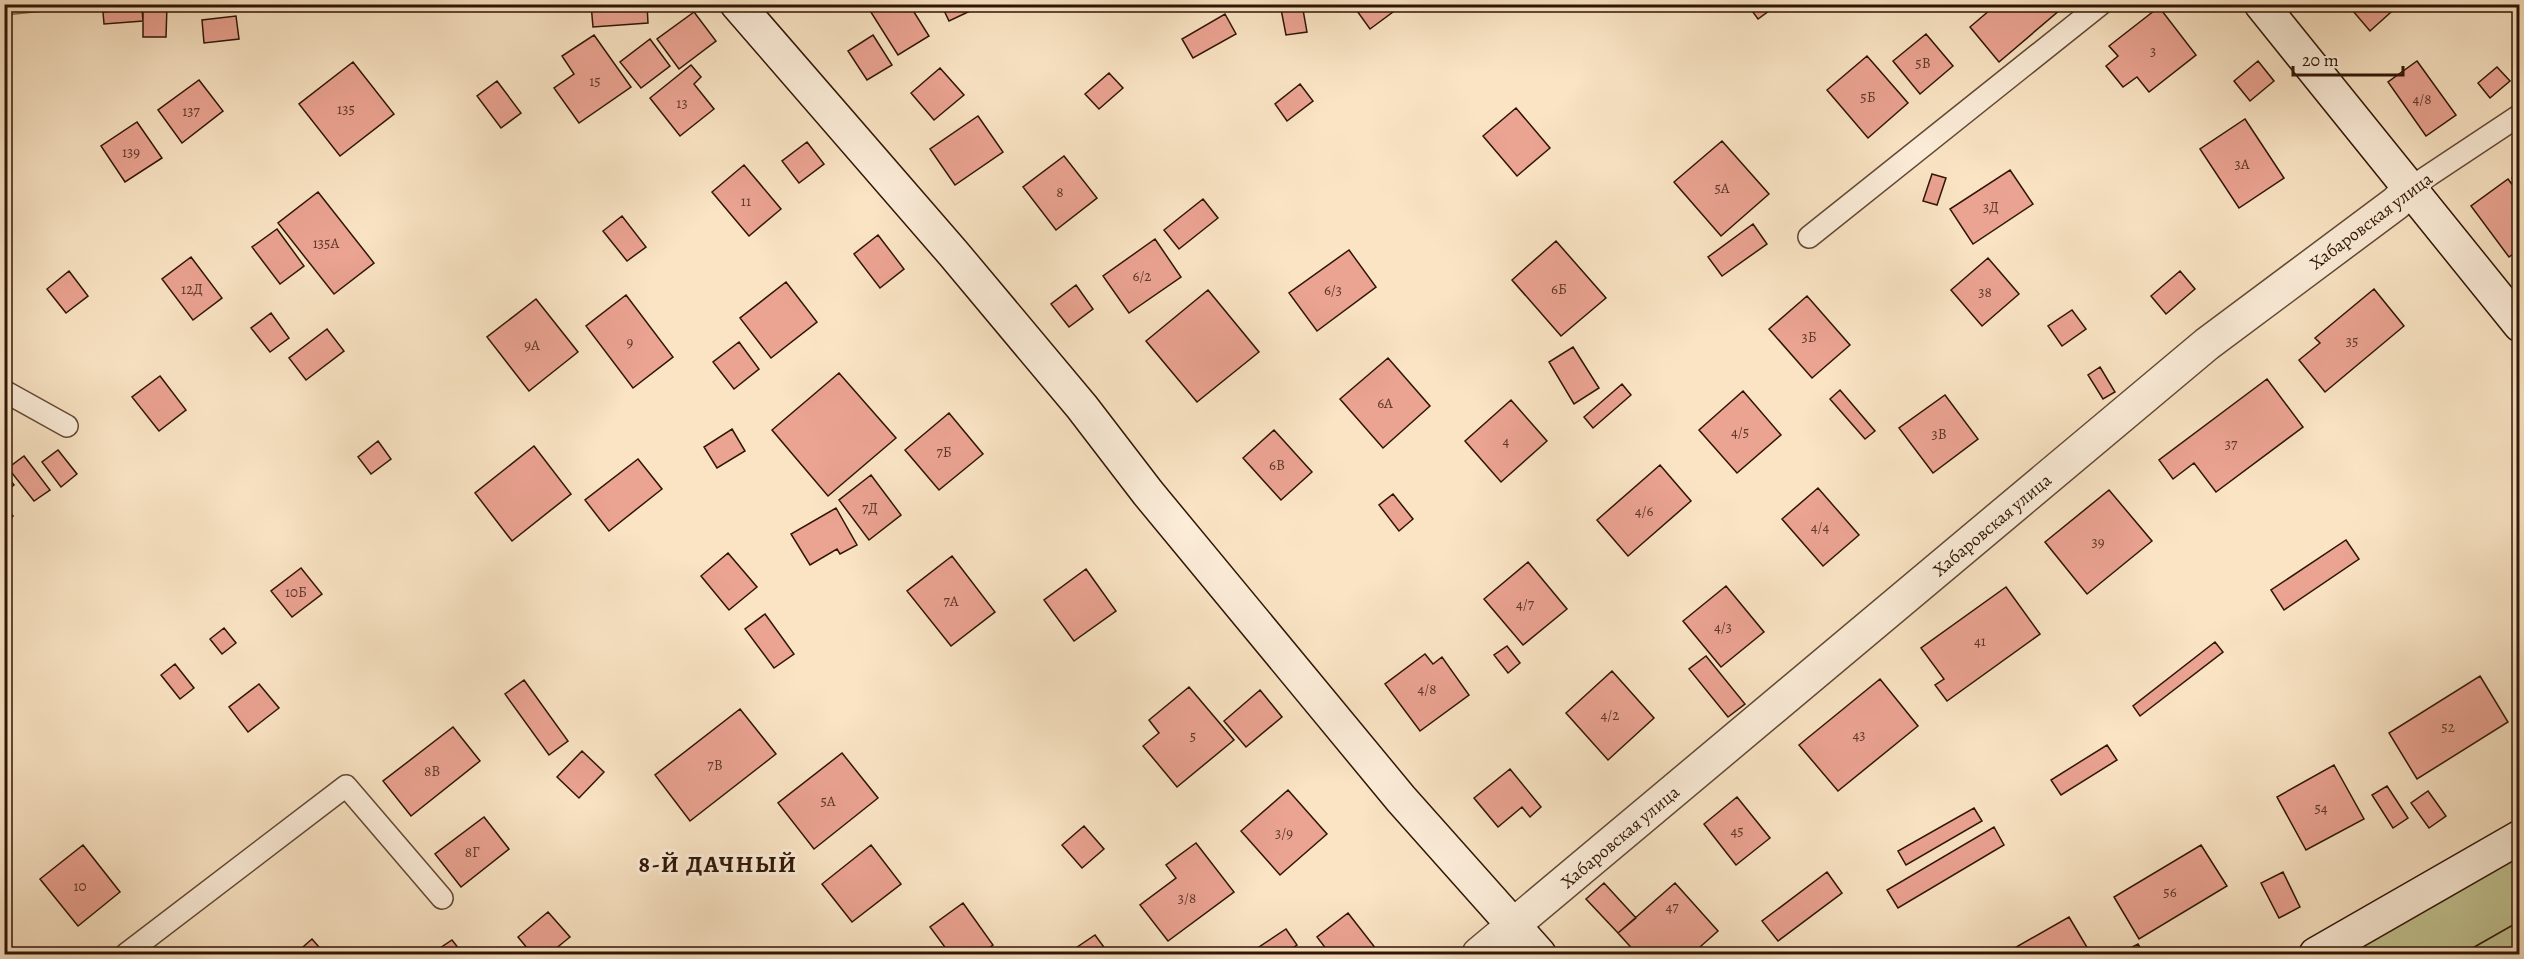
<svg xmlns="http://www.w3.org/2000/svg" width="2524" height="959" font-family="Alegreya,serif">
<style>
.green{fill:#c1c392;stroke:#786c4c;stroke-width:1.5}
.building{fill:#eba392;stroke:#2f1505;stroke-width:1.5}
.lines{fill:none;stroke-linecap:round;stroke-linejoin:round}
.lane-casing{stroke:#624935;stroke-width:24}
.street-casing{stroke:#624935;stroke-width:36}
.secondary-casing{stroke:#2f1505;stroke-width:36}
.lane{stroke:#fcedd9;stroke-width:21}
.street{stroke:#fcedd9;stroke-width:33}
.secondary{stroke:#fcedd9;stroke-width:33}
.tram{stroke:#2f1505;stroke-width:1.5}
.labels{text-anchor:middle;stroke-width:6;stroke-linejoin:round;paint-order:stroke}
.number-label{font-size:15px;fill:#5e3828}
.street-label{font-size:18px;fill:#2f1505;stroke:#fcedd9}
.district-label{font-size:24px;font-weight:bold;letter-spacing:1.5px;fill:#2f1505;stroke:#fcedd9}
</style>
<rect width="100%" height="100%" fill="#fae4c4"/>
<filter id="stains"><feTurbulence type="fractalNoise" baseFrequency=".00333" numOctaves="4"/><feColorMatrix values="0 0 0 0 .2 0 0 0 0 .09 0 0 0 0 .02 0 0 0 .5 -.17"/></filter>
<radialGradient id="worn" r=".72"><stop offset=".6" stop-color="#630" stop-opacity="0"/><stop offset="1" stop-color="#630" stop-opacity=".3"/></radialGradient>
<path class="green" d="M5,4H103V5L5,15Z
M2519,856V954H2349Z"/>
<path class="building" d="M591,4H647L648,23L593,27Z
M870,4H909L929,36L898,55L867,6Z
M941,4H985L949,21Z
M1280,4H1302L1307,32L1286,35Z
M1352,4H1400L1401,6L1370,29Z
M1747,4H1771L1773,8L1758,19Z
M1997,4H2067L1999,62L1970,27Z
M2347,4H2400L2370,31Z
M143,6H167L166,37H143Z
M2159,7L2196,55L2149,92L2137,77L2123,87L2106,66L2118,56L2109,46Z
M142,9L143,21L104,24L103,12Z
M694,12L716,41L679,69L657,39Z
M1225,14L1236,34L1193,58L1182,39Z
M236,16L239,39L204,43L202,20Z
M1926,34L1953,66L1920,94L1893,61Z
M594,35L631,87L579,123L554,88L574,74L562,56Z
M873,35L892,65L867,80L848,51Z
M650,39L670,66L641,88L620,62Z
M1867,56L1908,103L1868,138L1827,90Z
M2258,61L2274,81L2250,101L2234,81Z
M2417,61L2456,115L2426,136L2388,82Z
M353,62L394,114L340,156L299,104Z
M691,65L701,77L694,84L714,109L680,136L650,98Z
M2497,67L2510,81L2490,98L2478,83Z
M940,68L964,95L934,120L911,93Z
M1109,73L1123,88L1099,109L1085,94Z
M199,80L223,111L182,143L158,110Z
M497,81L521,113L501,128L477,96Z
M1300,84L1313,101L1287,121L1275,104Z
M1516,108L1550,148L1517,176L1483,136Z
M978,116L1003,152L955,185L930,149Z
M2245,119L2284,178L2239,208L2200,149Z
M137,122L162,158L125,182L101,146Z
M1722,141L1769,194L1721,236L1674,182Z
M807,142L824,164L799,183L782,161Z
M1064,156L1097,198L1056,230L1023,187Z
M744,165L781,209L749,236L712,192Z
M2010,170L2033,204L1973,244L1950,209Z
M2520,173V188L2512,178Z
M1932,174L1946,178L1937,205L1923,201Z
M2508,179L2520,195V249L2509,257L2471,206Z
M318,192L374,263L334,294L278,223Z
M1203,199L1218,218L1179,249L1164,230Z
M622,216L646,247L627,261L603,231Z
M1753,224L1767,244L1722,276L1708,257Z
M277,229L304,266L280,284L252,247Z
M878,235L904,269L880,288L854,254Z
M1155,239L1181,277L1129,313L1103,276Z
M1556,241L1606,298L1561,336L1512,280Z
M1349,250L1376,287L1317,331L1289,293Z
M191,257L222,298L193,320L162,279Z
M1988,258L2019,294L1982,326L1951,290Z
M69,271L88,296L66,313L47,289Z
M2180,271L2195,289L2166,314L2151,296Z
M786,282L817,322L771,358L740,318Z
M1076,285L1093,309L1069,327L1051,304Z
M2374,289L2404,326L2325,392L2299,360L2320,343L2315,338Z
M1208,290L1259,352L1197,402L1146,341Z
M626,295L673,357L633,388L586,326Z
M1807,296L1850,345L1812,378L1769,329Z
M536,299L578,352L529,391L487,337Z
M2072,310L2086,329L2062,346L2048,326Z
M271,313L289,338L270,352L251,328Z
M327,329L344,351L306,380L289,358Z
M739,342L759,369L734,389L713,362Z
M1573,347L1599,388L1574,404L1549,362Z
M1388,358L1430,406L1383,448L1340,399Z
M2100,367L2115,392L2103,399L2088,375Z
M839,373L896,438L828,496L772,430Z
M160,376L186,410L159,431L132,397Z
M2267,379L2303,427L2216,492L2194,463L2173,479L2159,460Z
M1622,384L1631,395L1593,428L1584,417Z
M1840,390L1875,431L1865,439L1830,399Z
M1743,391L1781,435L1737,473L1699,430Z
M1945,395L1978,439L1933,473L1899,428Z
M1511,400L1547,441L1501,482L1465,441Z
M949,413L983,454L939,490L905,450Z
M732,429L745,451L717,468L704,447Z
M1274,430L1312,472L1281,500L1243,458Z
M378,441L391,459L371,474L358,457Z
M534,446L571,494L512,541L475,493Z
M58,450L77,474L61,487L42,462Z
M24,456L50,490L34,501L8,468Z
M638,459L662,489L609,531L585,500Z
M1660,465L1691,501L1628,556L1597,520Z
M6,475L14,485L4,493V476Z
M871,475L901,515L869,540L839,500Z
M1818,488L1859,535L1823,566L1782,519Z
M2109,490L2152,541L2087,594L2045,542Z
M1393,494L1413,519L1399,531L1379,505Z
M4,505L13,516L4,522Z
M836,508L857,545L840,554L837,549L810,565L791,534Z
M2346,540L2359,559L2284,610L2271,590Z
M728,553L757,587L729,610L701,576Z
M952,556L995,612L951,646L907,591Z
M1528,562L1567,609L1523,645L1484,599Z
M301,568L322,594L292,617L271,591Z
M1086,569L1116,611L1074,641L1044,600Z
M1726,586L1764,632L1721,667L1683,621Z
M2006,587L2040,634L1947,701L1935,685L1944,679L1921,648Z
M765,614L794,654L774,668L745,629Z
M224,628L236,643L222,654L210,639Z
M2215,642L2223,652L2140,716L2133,706Z
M1507,646L1520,663L1508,673L1494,655Z
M1425,654L1433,664L1442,657L1469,695L1420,731L1385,684Z
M1706,656L1745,704L1728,717L1689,669Z
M175,664L194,688L180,699L161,675Z
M1612,671L1654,718L1608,760L1566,713Z
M2480,676L2508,722L2417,779L2389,733Z
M1880,679L1918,726L1838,791L1799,745Z
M524,680L568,741L549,755L505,694Z
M259,684L279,708L248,732L229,707Z
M1189,687L1234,740L1177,787L1143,746L1159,733L1149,720Z
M1260,690L1282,717L1246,747L1224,721Z
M740,709L776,754L690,821L655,775Z
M453,727L480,761L411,816L383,781Z
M2107,745L2117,760L2061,795L2051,780Z
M582,751L604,772L579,798L557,777Z
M842,753L878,798L814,849L778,803Z
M2334,765L2364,819L2306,850L2277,797Z
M1510,769L1541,807L1530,817L1522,807L1498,827L1474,798Z
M2387,786L2408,818L2393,828L2372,795Z
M1288,790L1327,834L1280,875L1241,831Z
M2428,791L2446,816L2429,828L2411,803Z
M1737,797L1770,838L1736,865L1704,824Z
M1974,808L1982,821L1906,865L1898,851Z
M484,817L509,849L461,887L435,854Z
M1084,826L1104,849L1082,868L1062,845Z
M1994,827L2004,845L1898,908L1887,890Z
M1196,843L1234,892L1168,941L1140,905L1176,878L1166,865Z
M83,845L120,892L78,926L40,879Z
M871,845L901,884L852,922L822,884Z
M2201,845L2227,886L2139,939L2114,897Z
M1827,872L1842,893L1778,941L1762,921Z
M2283,872L2300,907L2279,918L2261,883Z
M1604,883L1636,918L1618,933L1586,899Z
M1675,883L1718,931L1692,954H1637L1618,933Z
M963,903L993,945L980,954H950L930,927Z
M548,912L570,937L549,954H532L518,937Z
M1348,913L1380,954H1330L1317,937Z
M2069,917L2091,954H2004Z
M1286,929L1297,945L1284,954H1255L1253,951Z
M1095,935L1109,954H1067Z
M312,939L325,954H298L296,953Z
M452,940L463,954H431Z
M2138,944L2144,954H2119Z"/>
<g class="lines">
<defs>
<path id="lane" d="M2410,188L2520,115
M1809,237L2101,4
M4,391L67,426
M126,954L346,786L442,898"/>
<path id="street" d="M1479,954L2207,344L2396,203L2410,188"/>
<path id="secondary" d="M737,4L953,253L1082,407L1148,493L1401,799L1539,954
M2261,4L2520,325
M2316,954L2520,837"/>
</defs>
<use href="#lane" class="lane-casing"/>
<use href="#street" class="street-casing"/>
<use href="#secondary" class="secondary-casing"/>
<use href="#lane" class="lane"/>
<use href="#street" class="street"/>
<use href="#secondary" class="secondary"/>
<path class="tram" d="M2462,954L2520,921
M2503,954L2520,945"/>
</g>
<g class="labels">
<g class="number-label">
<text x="2153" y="56">3</text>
<text x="1923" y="68">5В</text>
<text x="595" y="86">15</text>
<text x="1868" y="102">5Б</text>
<text x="2422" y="104">4/8</text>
<text x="682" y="108">13</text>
<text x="346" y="114">135</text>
<text x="191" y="116">137</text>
<text x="131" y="157">139</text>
<text x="2242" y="169">3А</text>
<text x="1722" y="193">5А</text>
<text x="1060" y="197">8</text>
<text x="746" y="206">11</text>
<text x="1991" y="212">3Д</text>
<text x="326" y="248">135А</text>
<text x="1142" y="281">6/2</text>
<text x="192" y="294">12Д</text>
<text x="1559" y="294">6Б</text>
<text x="1333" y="295">6/3</text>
<text x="1985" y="297">38</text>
<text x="1809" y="342">3Б</text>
<text x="2352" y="346">35</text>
<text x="630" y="347">9</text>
<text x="532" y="350">9А</text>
<text x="1385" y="408">6А</text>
<text x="1740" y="437">4/5</text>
<text x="1939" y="439">3В</text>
<text x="1506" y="446">4</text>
<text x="2231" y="449">37</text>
<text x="944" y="457">7Б</text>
<text x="1277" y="470">6В</text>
<text x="870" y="513">7Д</text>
<text x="1644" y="516">4/6</text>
<text x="1820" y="532">4/4</text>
<text x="2098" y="547">39</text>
<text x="296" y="597">10Б</text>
<text x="951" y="606">7А</text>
<text x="1525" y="609">4/7</text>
<text x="1723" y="632">4/3</text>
<text x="1980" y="646">41</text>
<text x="1427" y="694">4/8</text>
<text x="1610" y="720">4/2</text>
<text x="2448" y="732">52</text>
<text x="1859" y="740">43</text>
<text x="1193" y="741">5</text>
<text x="715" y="770">7В</text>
<text x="432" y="776">8В</text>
<text x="828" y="806">5А</text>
<text x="2321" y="813">54</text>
<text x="1737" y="836">45</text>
<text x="1284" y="838">3/9</text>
<text x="472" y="857">8Г</text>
<text x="80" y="891">10</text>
<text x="2170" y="897">56</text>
<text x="1187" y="903">3/8</text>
<text x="1672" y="912">47</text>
</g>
<g class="street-label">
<text transform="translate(2371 221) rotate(-37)" y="6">Хабаровская улица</text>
<text transform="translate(1992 525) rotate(-40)" y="6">Хабаровская улица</text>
<text transform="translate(1620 837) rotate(-40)" y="6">Хабаровская улица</text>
</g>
<g class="district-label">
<text x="718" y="872">8-Й ДАЧНЫЙ</text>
</g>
</g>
<rect width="2524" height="959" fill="none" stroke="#fae4c4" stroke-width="24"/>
<rect x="6" y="6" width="2512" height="947" fill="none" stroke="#2f1505" stroke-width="3"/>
<rect x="12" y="12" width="2500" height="935" fill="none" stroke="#2f1505" stroke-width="1.5"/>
<path d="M2293 66v9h110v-9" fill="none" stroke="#2f1505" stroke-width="3"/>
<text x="2302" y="66" font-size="18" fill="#2f1505" stroke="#fcedd9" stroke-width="4.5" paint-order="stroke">20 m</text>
<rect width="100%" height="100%" filter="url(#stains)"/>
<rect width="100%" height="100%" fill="url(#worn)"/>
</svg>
